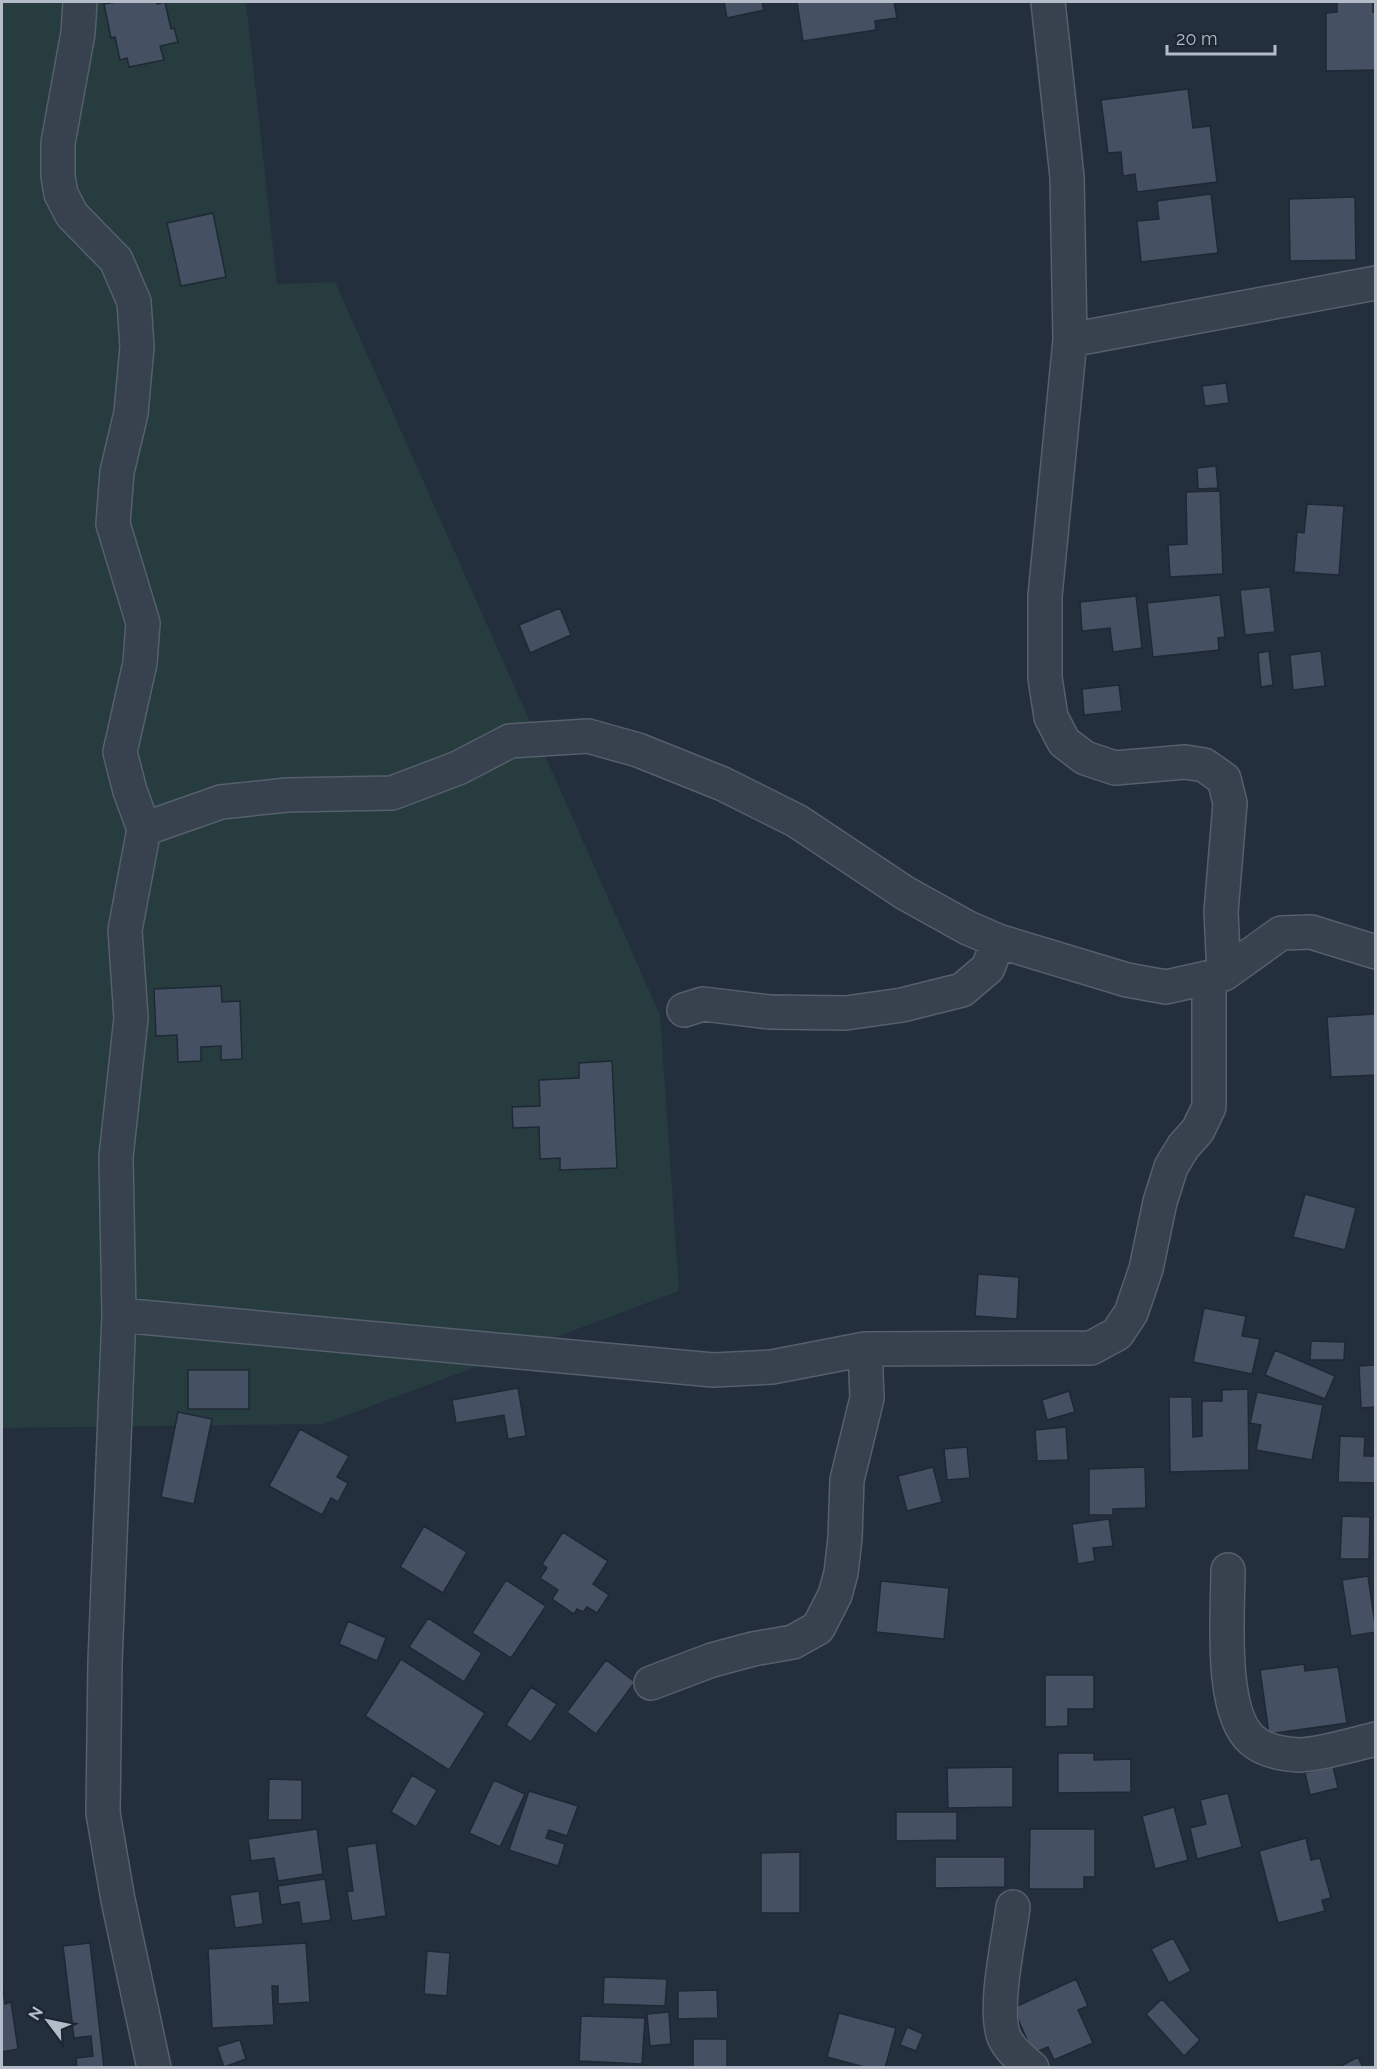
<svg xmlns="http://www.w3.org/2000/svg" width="1377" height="2069" font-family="Raleway,sans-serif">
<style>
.green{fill:#263c3f}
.building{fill:#455162;stroke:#1f2835;stroke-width:1.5}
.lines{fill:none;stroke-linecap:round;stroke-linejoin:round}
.minor-casing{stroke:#565f6c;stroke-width:36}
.minor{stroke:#38414e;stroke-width:33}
</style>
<rect width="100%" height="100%" fill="#242f3e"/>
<path class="green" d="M2,2H246L277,284L335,282L660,1015L679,1291L323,1424L2,1428Z"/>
<path class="building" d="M117,2H157V4L165,2L171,29L174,28L178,42L160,46L164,60L129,67L127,58L120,60L115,37L111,38L104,4Z
M724,2H762L764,10L727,18Z
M797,2H894L897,18L875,21L876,30L803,41Z
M1337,2H1373V12H1376V70L1326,71V13L1337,12Z
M1188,89L1193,128L1210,126L1217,182L1137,192L1135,174L1123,176L1121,152L1108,153L1101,100Z
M1211,194L1218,253L1141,262L1137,221L1159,219L1157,201Z
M1355,197L1356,260L1290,261L1289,199Z
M213,213L226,277L181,286L167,223Z
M1226,383L1229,403L1205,406L1202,386Z
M1216,466L1218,488L1198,489L1197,468Z
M1220,491L1223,574L1170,577L1168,545L1187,544L1186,492Z
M1307,504L1344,506L1339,575L1294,572L1297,532L1304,533Z
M1270,587L1275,632L1245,635L1240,590Z
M1220,595L1225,637L1218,638L1219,650L1153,657L1147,603Z
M1136,596L1142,648L1113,652L1110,628L1082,631L1080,602Z
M560,608L571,635L530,653L519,625Z
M1269,651L1273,685L1261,687L1258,653Z
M1321,651L1325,686L1293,690L1290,655Z
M1119,685L1122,711L1084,715L1082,689Z
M221,986L222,1002L240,1001L242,1059L221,1060V1046L201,1047V1061L178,1062L177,1035L156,1036L154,989Z
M1376,1014V1075L1331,1077L1327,1017Z
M612,1061L617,1168L560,1170V1158L540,1159L539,1127L513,1128L512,1107L540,1106L539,1080L579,1078V1063Z
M1305,1194L1356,1208L1345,1250L1293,1237Z
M978,1274L1019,1277L1017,1319L975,1316Z
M1204,1308L1246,1316L1242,1336L1260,1339L1252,1374L1193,1362Z
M1311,1341L1345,1342L1344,1360H1310Z
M1275,1350L1335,1376L1325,1399L1265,1375Z
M1376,1365V1407L1361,1408L1359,1366Z
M188,1370H249V1409H188Z
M518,1388L526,1436L508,1439L504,1415L456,1423L452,1400Z
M1248,1389L1249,1470L1170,1472L1169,1397H1192L1193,1437L1202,1436V1401H1222V1390Z
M1069,1391L1075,1412L1047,1420L1042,1400Z
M1257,1392L1323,1405L1312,1460L1256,1450L1261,1425L1250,1423Z
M178,1412L212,1419L194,1504L161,1497Z
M1066,1427L1068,1460L1037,1461L1035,1430Z
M300,1429L349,1456L337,1477L348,1483L338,1502L331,1498L322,1515L269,1486Z
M1340,1436L1365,1437L1364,1456H1376V1483L1338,1482Z
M967,1447L970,1478L947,1480L944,1449Z
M933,1467L942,1502L907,1511L898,1476Z
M1145,1467L1146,1508L1113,1509V1515H1089V1469Z
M1342,1516L1370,1517L1369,1559H1340Z
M1109,1519L1113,1546L1093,1548L1095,1561L1078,1564L1072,1524Z
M424,1526L467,1552L443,1593L400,1567Z
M563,1532L608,1561L593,1584L609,1595L597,1613L587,1607L583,1612L577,1609L574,1614L552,1599L558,1590L540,1578L547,1568L542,1564Z
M1368,1576L1376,1632L1351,1636L1342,1580Z
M506,1580L546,1606L511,1658L472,1633Z
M881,1581L949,1588L944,1639L876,1632Z
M428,1618L482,1653L464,1682L409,1647Z
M348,1621L386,1638L377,1661L339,1644Z
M401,1659L485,1713L449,1770L365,1716Z
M606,1660L635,1682L596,1734L567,1712Z
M1304,1664L1305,1671L1338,1667L1347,1723L1269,1734L1260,1670Z
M1045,1675H1094V1709H1068V1726L1045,1727Z
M531,1687L557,1704L531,1742L506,1725Z
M1058,1753H1094V1760L1131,1759V1792L1058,1793Z
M1333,1766L1338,1788L1310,1795L1305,1773Z
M1013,1767V1807L948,1808L947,1768Z
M412,1775L437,1790L416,1827L391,1812Z
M269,1779L302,1780V1820H268Z
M494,1780L525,1794L500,1847L469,1833Z
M529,1791L578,1806L567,1836L549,1830L546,1838L565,1844L558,1866L509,1850Z
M1228,1793L1242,1847L1197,1859L1190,1828L1206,1824L1200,1800Z
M1174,1807L1188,1860L1155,1869L1142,1816Z
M896,1812H957V1840L896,1841Z
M317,1829L323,1874L278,1881L274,1858L251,1861L248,1839Z
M1030,1829H1095V1877H1084V1889H1029Z
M1306,1838L1311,1860L1320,1858L1331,1898L1322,1900L1325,1911L1278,1923L1259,1851Z
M376,1843L386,1916L352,1921L347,1891H353L347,1847Z
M800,1852V1913H761V1853Z
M935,1857H1005V1887L935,1888Z
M325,1879L331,1920L302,1924L299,1902L281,1905L278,1886Z
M259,1891L263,1924L235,1928L230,1895Z
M1173,1938L1191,1971L1169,1983L1151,1949Z
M90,1943L104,2068H77L76,2058L93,2056L91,2036L74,2038L63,1946Z
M306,1943L310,2002L278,2004V1986H272L274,2025L212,2028L208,1949Z
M427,1951L450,1953L447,1996L424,1994Z
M604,1977L667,1979L665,2006L603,2004Z
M1076,1979L1088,2006L1078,2010L1093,2043L1054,2060L1048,2047L1033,2053L1013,2008Z
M2,1982L5,2004L11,2002L18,2049L2,2052Z
M717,1990L718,2018L678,2019V1991Z
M1162,1999L1200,2040L1184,2056L1146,2014Z
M669,2012L671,2044L650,2046L647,2014Z
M839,2013L896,2028L885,2068H868L827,2057Z
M581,2016L645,2018L642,2064L579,2061Z
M907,2027L923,2034L916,2051L900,2045Z
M693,2039H727V2068H693Z
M240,2040L246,2059L224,2067L217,2047Z
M1358,2057L1363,2068H1337Z"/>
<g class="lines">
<defs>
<path id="minor" d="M80,2L78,33L58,143V176L61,194L72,215L116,260L134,302L137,347L131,413L117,472L113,524L143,623L140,663L120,752L130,791L144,829L125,930L131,1018L116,1157L119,1315L105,1662L103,1813L118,1900L154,2068
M1048,2L1067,177L1070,340L1045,596V678L1051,717L1064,742L1085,758L1115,768L1185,762L1204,765L1224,779L1230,803L1221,912L1224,974
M1070,340L1376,283
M144,829L221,802L287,795L392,793L458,768L510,741L588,736L638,750L723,784L797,821L905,893L968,928L998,941L1127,980L1166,987L1224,974L1281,933L1311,932L1376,952
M684,1010L703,1004L770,1012L846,1013L902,1005L962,990L988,968L998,941
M119,1315L713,1370L772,1367L865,1349L1091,1348L1117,1334L1131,1313L1146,1269L1160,1202L1171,1167L1183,1147L1198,1130L1209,1107V978
M1228,1570C1228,1611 1219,1712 1252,1740C1264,1751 1282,1754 1299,1755C1318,1755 1355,1744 1376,1739
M651,1683L712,1660L753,1649L793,1642L818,1628L835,1595L841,1573L845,1538L847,1480L867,1398L865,1349
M1013,1907C1009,1940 993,2008 1004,2037C1009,2049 1022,2060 1032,2068"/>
</defs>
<use href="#minor" class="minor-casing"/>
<use href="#minor" class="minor"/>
</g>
<rect width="1377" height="2069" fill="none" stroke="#b4bcc9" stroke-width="6"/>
<g transform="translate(48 2021) rotate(302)" stroke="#1d2633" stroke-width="4.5" paint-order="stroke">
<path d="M0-4.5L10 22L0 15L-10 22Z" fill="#b4bcc9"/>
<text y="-9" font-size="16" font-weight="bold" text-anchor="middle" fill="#b4bcc9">N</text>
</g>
<path d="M1167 45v9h108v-9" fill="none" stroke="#b4bcc9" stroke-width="3"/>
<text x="1176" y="45" font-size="18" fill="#b4bcc9" stroke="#1d2633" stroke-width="4.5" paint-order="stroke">20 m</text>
</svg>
